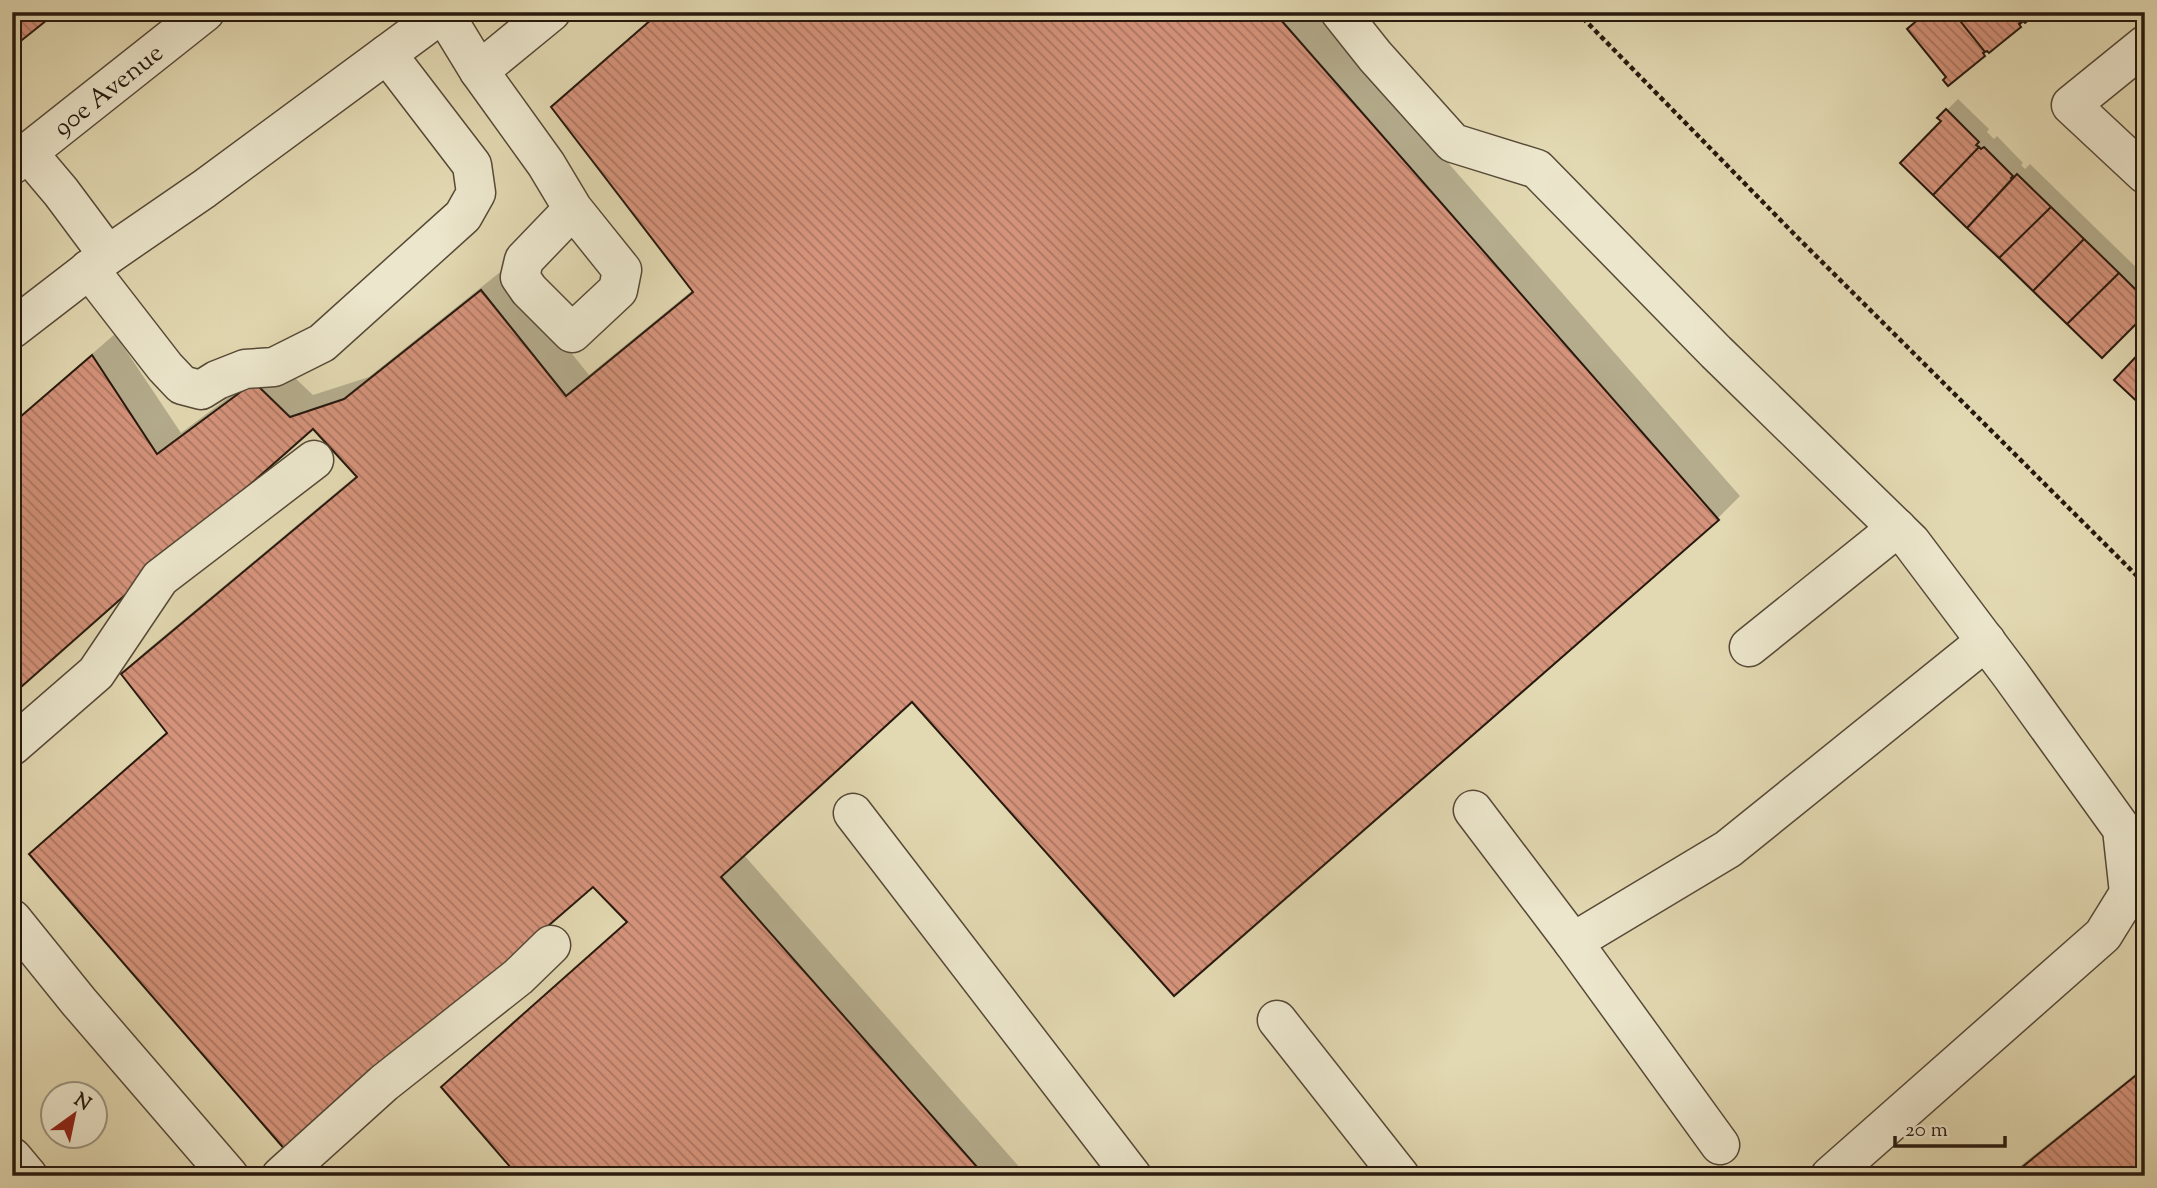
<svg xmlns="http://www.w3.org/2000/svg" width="2157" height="1188" font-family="'Sorts Mill Goudy',serif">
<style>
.shadow{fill:#0003}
.building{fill:url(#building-back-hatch);stroke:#27190e;stroke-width:2}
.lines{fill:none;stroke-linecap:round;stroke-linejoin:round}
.minor-casing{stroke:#564937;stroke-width:41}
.path{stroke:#27190e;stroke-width:4.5;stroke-dasharray:5 3.5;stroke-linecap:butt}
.minor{stroke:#ece6cc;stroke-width:38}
.labels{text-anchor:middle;stroke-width:5;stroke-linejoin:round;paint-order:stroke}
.street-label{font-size:26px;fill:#27190e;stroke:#ece6cc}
</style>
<defs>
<pattern id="building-back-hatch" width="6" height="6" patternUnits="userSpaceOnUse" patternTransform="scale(1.75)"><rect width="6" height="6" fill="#d5937b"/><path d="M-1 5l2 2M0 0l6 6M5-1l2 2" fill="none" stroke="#ad7763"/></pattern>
</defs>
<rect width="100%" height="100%" fill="#e2d8b1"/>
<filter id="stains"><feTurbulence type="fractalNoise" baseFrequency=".00286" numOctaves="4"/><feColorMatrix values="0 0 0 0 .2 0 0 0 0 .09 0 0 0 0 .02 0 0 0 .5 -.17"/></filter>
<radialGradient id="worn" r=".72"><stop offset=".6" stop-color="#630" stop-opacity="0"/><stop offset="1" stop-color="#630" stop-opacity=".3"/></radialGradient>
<path class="shadow" d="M659,12H1316L1740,496L1718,518L1174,993L912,699L743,854L1021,1169L1014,1176H521L443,1087L466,1065L628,921L593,885L31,854L54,832L168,732L123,674L146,651L357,475L313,427L12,692V423L115,334L181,433L277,361L313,395L369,377L504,269L589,375L694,289L554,107L576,85Z
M1958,99L1989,129L1987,132L1994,139L1997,136L2023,163L2021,165L2025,169L2030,164L2145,276V312L2102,356L1902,163L1943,121L1939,118Z
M2145,1066V1176H2008Z"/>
<path class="building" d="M12,12H57L12,48Z
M660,12H1274L1719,520L1174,996L912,702L721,877L985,1176H518L441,1087L627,922L593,887L287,1152L29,854L167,733L121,674L357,477L313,429L12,695V424L92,355L157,454L254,382L290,417L344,399L481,290L566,396L693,292L551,107Z
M1927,12H1953L1985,52L1983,53L1985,56L1948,86L1943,80L1946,77L1907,29Z
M1953,12H2012L2021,23L2019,24L2021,27L1989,53L1987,51L1985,52Z
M2012,12H2039L2025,23L2023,21L2021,23Z
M1946,109L1979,142L1976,145L1979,147L1933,195L1900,163L1941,121L1937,118Z
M1979,147L1981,149L1984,147L2013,176L2011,178L2012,179L1967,228L1933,195Z
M2017,174L2051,207L1999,258L1967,228Z
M2051,207L2084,239L2033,291L1999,258Z
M2084,239L2119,273L2067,324L2033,291Z
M2119,273L2145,299V315L2102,358L2067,324Z
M2145,347V409L2114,380Z
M2145,1068V1176H2011Z"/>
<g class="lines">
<defs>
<g id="minor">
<path d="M443,12L479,71L546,164L573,209L622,270L618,290L572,333L529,290L520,277L524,260L573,209"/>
<path d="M1340,12L1375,56L1453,143L1537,169L1716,352L1911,542L2011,675L2122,829L2129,893L2103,935L1830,1176"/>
<path d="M2145,45L2071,105L2145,174"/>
<path d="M479,71L551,12"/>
<path d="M28,153L61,192L108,255L204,189L444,12"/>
<path id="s1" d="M12,165L205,12"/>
<path d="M89,269L165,367L182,385L201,390L217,380L245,369L274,367L322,343L463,216L476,193L472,165L387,54"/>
<path d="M12,329L108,255"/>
<path d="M1749,647L1897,528"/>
<path d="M12,746L96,673L160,578L314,460"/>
<path d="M1473,810L1573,942L1728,849L1986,641"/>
<path d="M853,813L1132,1176"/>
<path d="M12,919L79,1002L229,1176"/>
<path d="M1573,942L1720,1145"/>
<path d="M1277,1020L1400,1176"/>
<path d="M12,1157L28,1176"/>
<path d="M281,1176L384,1083L518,977L551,945"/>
</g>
</defs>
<use href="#minor" class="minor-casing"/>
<path class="path" d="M1577,12L1798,238L2145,584"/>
<use href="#minor" class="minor"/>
</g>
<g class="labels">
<g class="street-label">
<text dy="9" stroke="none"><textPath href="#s1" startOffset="122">90e Avenue</textPath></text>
</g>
</g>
<rect width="2157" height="1188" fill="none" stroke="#e2d8b1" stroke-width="42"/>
<rect x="14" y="14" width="2129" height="1160" fill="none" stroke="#27190e" stroke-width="3.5"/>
<rect x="21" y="21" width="2115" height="1146" fill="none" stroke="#27190e" stroke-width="2"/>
<g transform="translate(74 1115) rotate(33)"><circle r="33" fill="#ece6cc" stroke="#9d9480" stroke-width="2"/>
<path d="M0-5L12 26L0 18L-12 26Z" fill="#8f2418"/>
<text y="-10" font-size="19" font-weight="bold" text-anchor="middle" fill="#27190e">N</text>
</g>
<path d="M1895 1136v10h110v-10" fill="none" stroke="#27190e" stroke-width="3.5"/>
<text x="1905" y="1136" font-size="21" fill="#27190e" stroke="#ece6cc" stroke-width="5" paint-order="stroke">20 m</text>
<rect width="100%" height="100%" filter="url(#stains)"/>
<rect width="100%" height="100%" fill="url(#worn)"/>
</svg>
